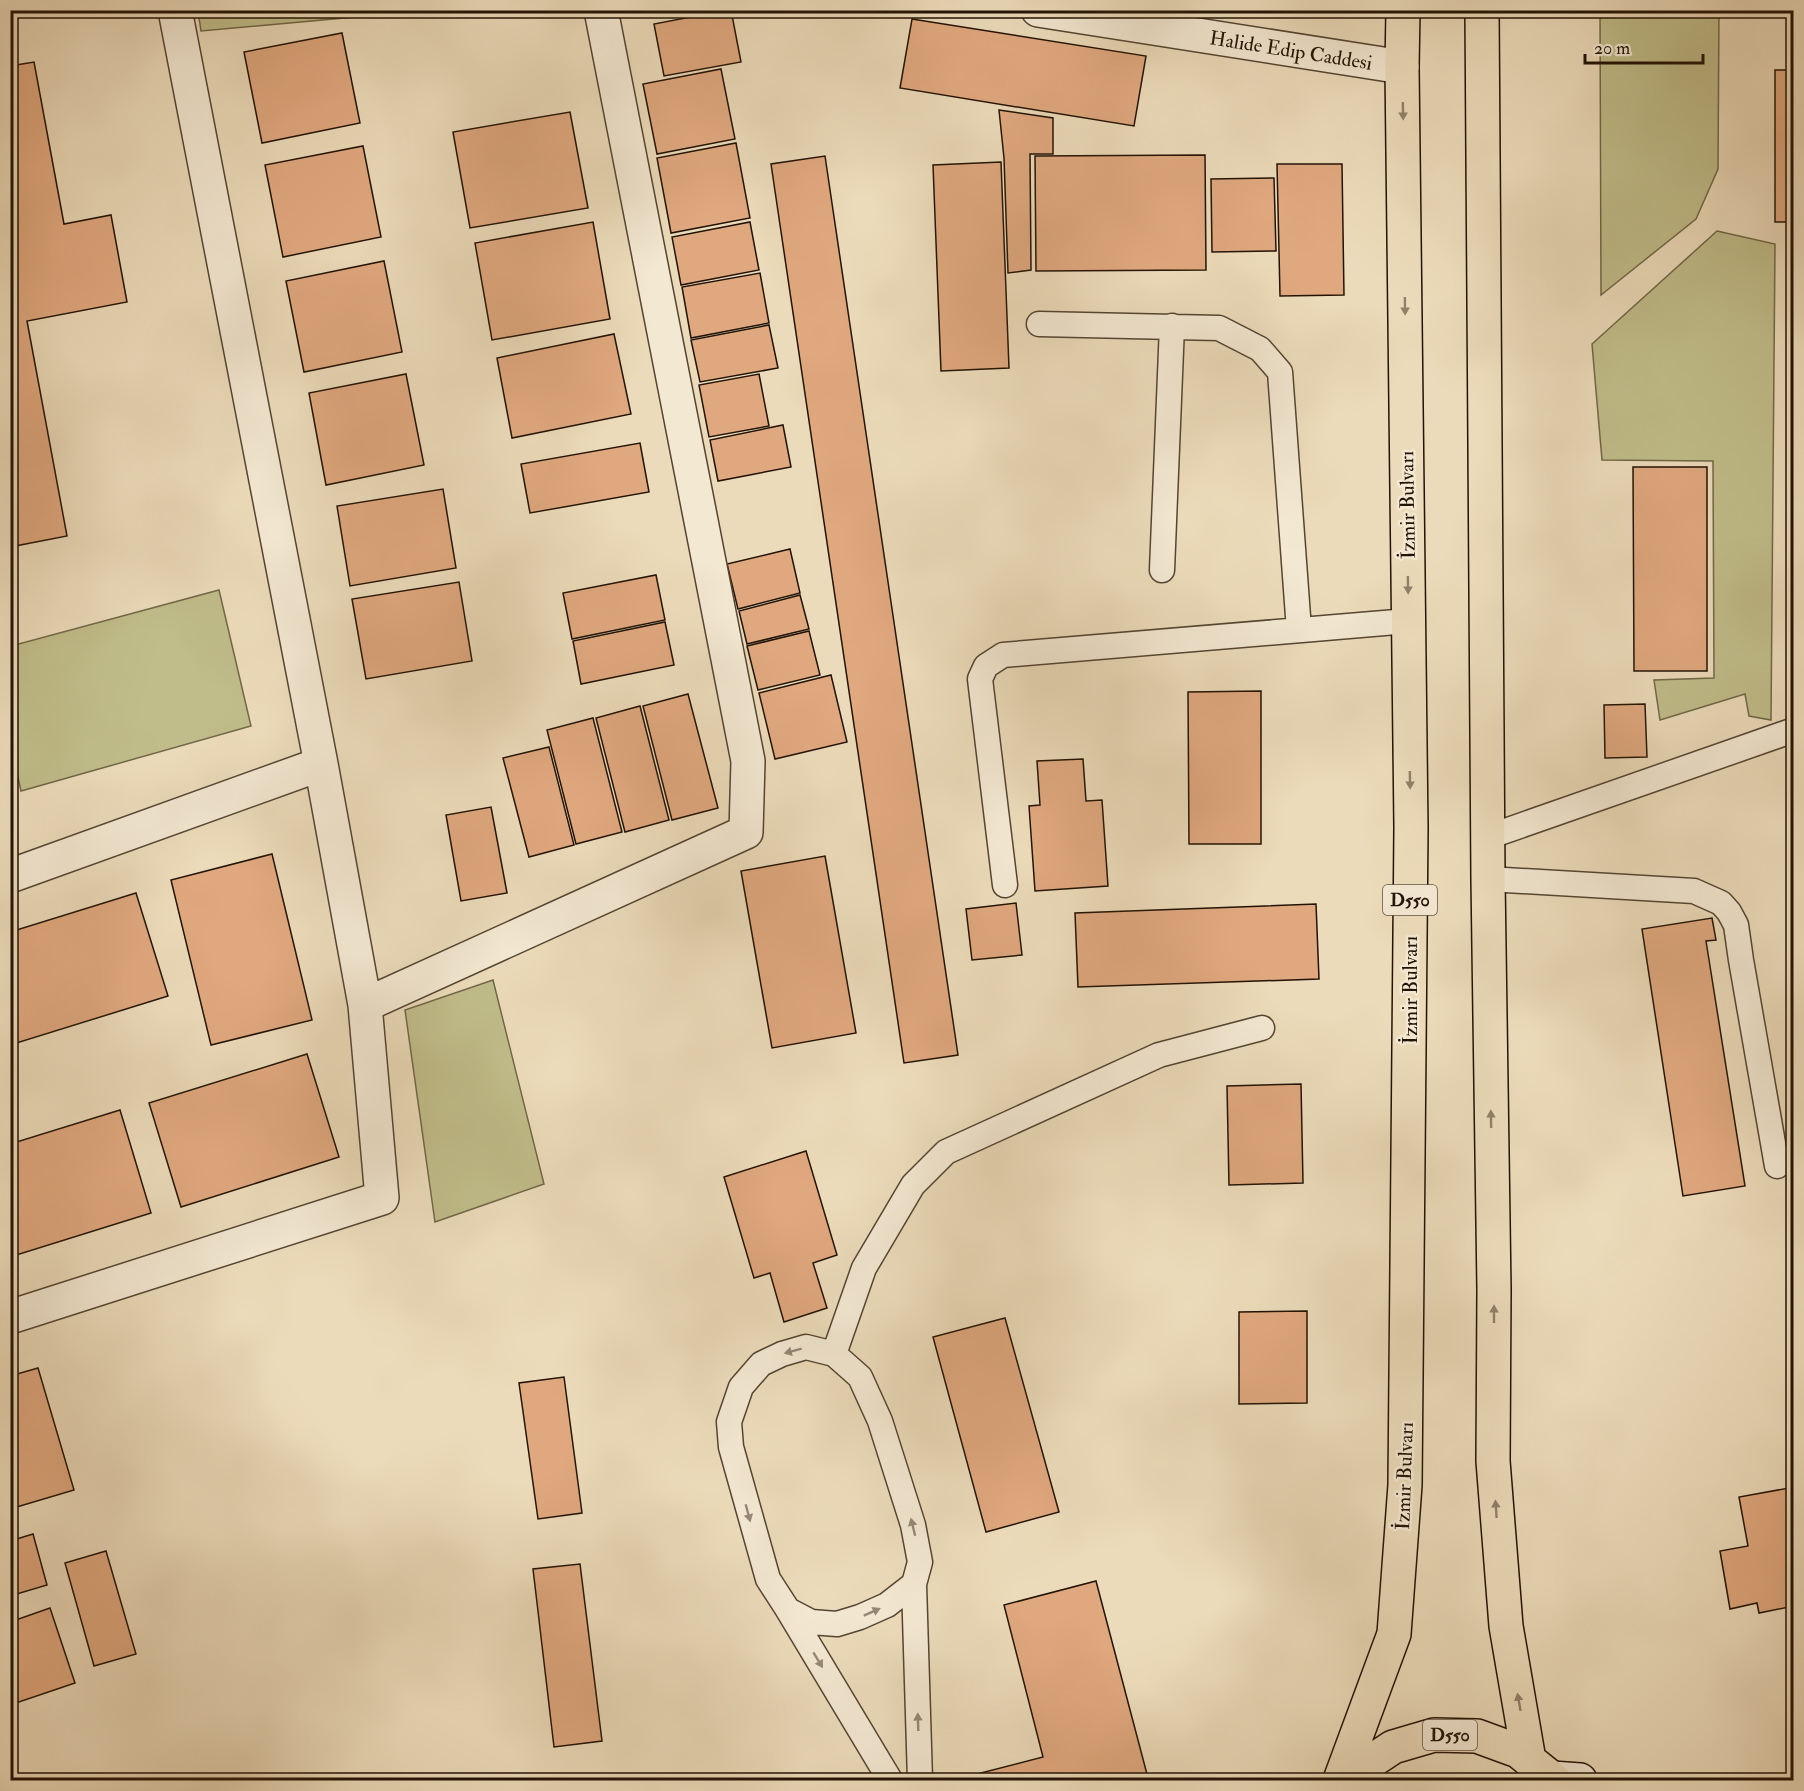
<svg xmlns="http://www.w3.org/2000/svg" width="1804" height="1791" font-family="'IM FELL Double Pica',serif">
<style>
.green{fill:#c0bd8a;stroke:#716848;stroke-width:1.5}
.building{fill:#e0a87f;stroke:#221305;stroke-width:1.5}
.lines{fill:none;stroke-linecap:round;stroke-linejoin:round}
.service-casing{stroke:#544532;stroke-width:27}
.minor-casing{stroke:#544532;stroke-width:36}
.tertiary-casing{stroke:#544532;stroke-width:36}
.secondary-casing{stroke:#221305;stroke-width:36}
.trunk-casing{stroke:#221305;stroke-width:36}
.service{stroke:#f3e8d2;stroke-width:24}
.minor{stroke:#f3e8d2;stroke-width:33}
.tertiary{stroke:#f3e8d2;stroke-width:33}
.secondary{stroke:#f3e8d2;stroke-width:33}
.trunk{stroke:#ecdbba;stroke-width:33}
.oneway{fill:#918169}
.oneway2{fill:#958876}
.labels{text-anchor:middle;stroke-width:5;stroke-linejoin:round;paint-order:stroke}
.shield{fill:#f3e8d2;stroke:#615342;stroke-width:1.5}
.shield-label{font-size:18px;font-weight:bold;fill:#221305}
.street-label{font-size:20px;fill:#221305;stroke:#f3e8d2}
</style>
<rect width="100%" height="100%" fill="#ecdbba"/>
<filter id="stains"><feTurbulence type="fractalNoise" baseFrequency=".00333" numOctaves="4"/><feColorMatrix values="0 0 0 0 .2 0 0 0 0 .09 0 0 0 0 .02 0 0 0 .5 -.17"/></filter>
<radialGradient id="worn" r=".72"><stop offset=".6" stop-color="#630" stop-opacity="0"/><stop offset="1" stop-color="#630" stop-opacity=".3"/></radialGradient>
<path class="green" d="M365,11L366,16L201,31L198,11Z
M1600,11H1719L1718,169L1696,219L1601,295Z
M1717,231L1775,244L1771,720L1749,716L1745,694L1660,720L1654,680L1714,678L1713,461L1602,460L1592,344Z
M219,590L251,726L21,791L11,746V646Z
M493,980L544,1184L435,1222L405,1010Z"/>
<path class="building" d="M727,10H731L741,62L664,76L654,24Z
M912,19L1146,56L1134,126L900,88Z
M342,33L360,123L262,143L244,52Z
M34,62L64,224L111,215L127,302L27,321L67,536L10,547V66Z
M721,69L735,139L657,154L643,84Z
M1775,70H1794V222H1775Z
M999,110L1053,118V154H1030L1031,270L1008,273L1004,158Z
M570,112L588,208L470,228L453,132Z
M736,143L750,218L671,233L657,158Z
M363,146L381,237L283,257L265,165Z
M1205,155L1206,270L1036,271L1035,156Z
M825,156L958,1055L904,1063L771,164Z
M1001,162L1009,368L941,371L933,165Z
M1277,164H1342L1344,295L1280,296Z
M1274,178L1276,251L1212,252L1211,179Z
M593,222L610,319L492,340L475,243Z
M750,222L759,270L681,285L672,237Z
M384,261L402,352L304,372L286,281Z
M760,273L769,323L691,338L682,287Z
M769,325L778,368L700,382L691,340Z
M614,334L631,414L512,438L497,358Z
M406,374L424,465L326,485L309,393Z
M759,374L769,426L709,437L699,385Z
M783,425L791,467L718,481L710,440Z
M640,443L649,492L530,513L521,464Z
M1633,467H1707V671H1634Z
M443,489L456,568L350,586L337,506Z
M790,549L800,593L738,609L727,564Z
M656,575L665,620L572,639L563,593Z
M459,582L472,661L366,679L352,599Z
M800,595L809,629L747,644L739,611Z
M665,622L674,665L581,684L573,641Z
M809,631L820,675L758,690L747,646Z
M831,675L847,742L775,759L759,693Z
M1261,691V844H1189L1188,692Z
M688,694L718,808L672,820L643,706Z
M1645,704L1647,757L1605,758L1604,705Z
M640,706L669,820L625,832L596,718Z
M593,718L622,832L576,844L547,730Z
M549,747L574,845L529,857L503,758Z
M1083,759L1086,801L1102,800L1108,886L1035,891L1029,806L1040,805L1037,761Z
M491,807L507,893L461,901L446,815Z
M272,854L312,1020L211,1045L171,880Z
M825,856L856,1033L772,1048L741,871Z
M136,893L168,996L10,1045V932Z
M1016,903L1022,955L972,960L966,909Z
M1316,904L1319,979L1078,987L1075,913Z
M1712,918L1716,940L1706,941L1745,1186L1683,1196L1642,929Z
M307,1054L339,1157L181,1207L149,1103Z
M1301,1084L1303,1183L1229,1185L1227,1086Z
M120,1110L151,1213L10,1257V1144Z
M806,1151L837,1255L813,1263L827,1308L784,1322L770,1273L754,1278L724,1177Z
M1307,1311V1403L1239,1404V1312Z
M1005,1318L1059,1512L986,1532L933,1337Z
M38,1368L74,1490L10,1509V1376Z
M564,1377L582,1513L538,1519L519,1383Z
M1789,1488L1794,1511V1606L1759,1613L1757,1603L1730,1609L1720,1551L1748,1546L1739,1497Z
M33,1534L47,1585L10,1596V1541Z
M106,1551L136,1654L94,1666L65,1563Z
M580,1564L602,1741L554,1747L533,1569Z
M1096,1581L1148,1778L1137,1780H970L969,1776L1043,1757L1004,1605Z
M50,1608L75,1683L10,1705V1622Z"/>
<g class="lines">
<defs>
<path id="service" d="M1039,324L1219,328L1260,349L1280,372L1299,630
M1162,570L1172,326
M1488,837L1794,730
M1488,879L1694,891L1721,903L1729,912L1736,925L1741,960L1777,1166
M1005,885L980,679L986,666L1003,655L1408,621
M834,1354L864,1268L913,1185L946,1152L1159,1055L1262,1028
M914,1584L887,1605L860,1617L837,1624L811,1622L788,1610L768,1579L731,1447L729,1422L741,1387L761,1364L782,1354L806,1347L834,1354L860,1377L880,1421L913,1525L920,1562L914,1584L920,1780
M788,1610L890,1780"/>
<path id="minor" d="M10,876L321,764
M365,1005L746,832L748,761L601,10
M10,1317L382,1198L365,1005L321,764L175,10"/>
<path id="tertiary" d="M1038,10L1402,67"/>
<path id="secondary" d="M1552,1778L1580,1780"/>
<path id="trunk" d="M1482,10L1488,879L1494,1290L1493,1461L1506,1626L1529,1760
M1340,1780L1394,1634L1405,1485L1411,828L1402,67L1403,10
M1350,1780L1357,1771L1393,1747L1434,1735L1477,1736L1518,1751L1554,1780"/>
</defs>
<use href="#service" class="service-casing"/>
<use href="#minor" class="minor-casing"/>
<use href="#tertiary" class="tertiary-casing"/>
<use href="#secondary" class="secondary-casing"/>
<use href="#trunk" class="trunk-casing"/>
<use href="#service" class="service"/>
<use href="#minor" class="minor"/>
<use href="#tertiary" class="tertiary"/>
<use href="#secondary" class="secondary"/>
<use href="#trunk" class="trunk"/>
</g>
<defs><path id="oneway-solid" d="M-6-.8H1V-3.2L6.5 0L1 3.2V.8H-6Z" transform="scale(1.5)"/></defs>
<g class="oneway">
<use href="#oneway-solid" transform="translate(1403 111) rotate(89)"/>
<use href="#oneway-solid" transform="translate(1405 306) rotate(89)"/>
<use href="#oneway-solid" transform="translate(1408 585) rotate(89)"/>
<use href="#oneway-solid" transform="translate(1410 780) rotate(89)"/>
<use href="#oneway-solid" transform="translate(1491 1119) rotate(-91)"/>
<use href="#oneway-solid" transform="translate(1494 1314) rotate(-90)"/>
<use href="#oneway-solid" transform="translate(1496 1509) rotate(-94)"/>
<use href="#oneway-solid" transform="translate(1519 1702) rotate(-100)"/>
</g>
<g class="oneway2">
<use href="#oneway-solid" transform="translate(793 1351) rotate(165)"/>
<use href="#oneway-solid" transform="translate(748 1513) rotate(75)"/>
<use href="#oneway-solid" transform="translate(913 1527) rotate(-104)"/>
<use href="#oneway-solid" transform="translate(872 1612) rotate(-24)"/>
<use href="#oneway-solid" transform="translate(818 1660) rotate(59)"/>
<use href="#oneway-solid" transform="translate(918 1722) rotate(-92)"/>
</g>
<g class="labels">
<g class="shield">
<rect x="1383" y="885" width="54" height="30" rx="4.5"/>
<rect x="1423" y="1720" width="54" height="30" rx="4.5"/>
</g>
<g class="shield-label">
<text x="1410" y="906">D550</text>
<text x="1450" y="1741">D550</text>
</g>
<g class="street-label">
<text transform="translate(1291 50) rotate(9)" y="7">Halide Edip Caddesi</text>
<text transform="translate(1407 505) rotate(-91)" y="7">İzmir Bulvarı</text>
<text transform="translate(1410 990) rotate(-90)" y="7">İzmir Bulvarı</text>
<text transform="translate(1404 1476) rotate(-88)" y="7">İzmir Bulvarı</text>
</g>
</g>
<rect width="1804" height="1791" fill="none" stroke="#ecdbba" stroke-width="36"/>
<rect x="12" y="12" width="1780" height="1767" fill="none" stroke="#221305" stroke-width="3"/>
<rect x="18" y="18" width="1768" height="1755" fill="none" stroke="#221305" stroke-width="1.5"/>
<path d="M1585 54v9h118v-9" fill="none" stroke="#221305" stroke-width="3"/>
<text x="1594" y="54" font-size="18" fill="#221305" stroke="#f3e8d2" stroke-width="4.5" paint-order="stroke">20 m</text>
<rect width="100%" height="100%" filter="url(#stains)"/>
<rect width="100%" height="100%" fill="url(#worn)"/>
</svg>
